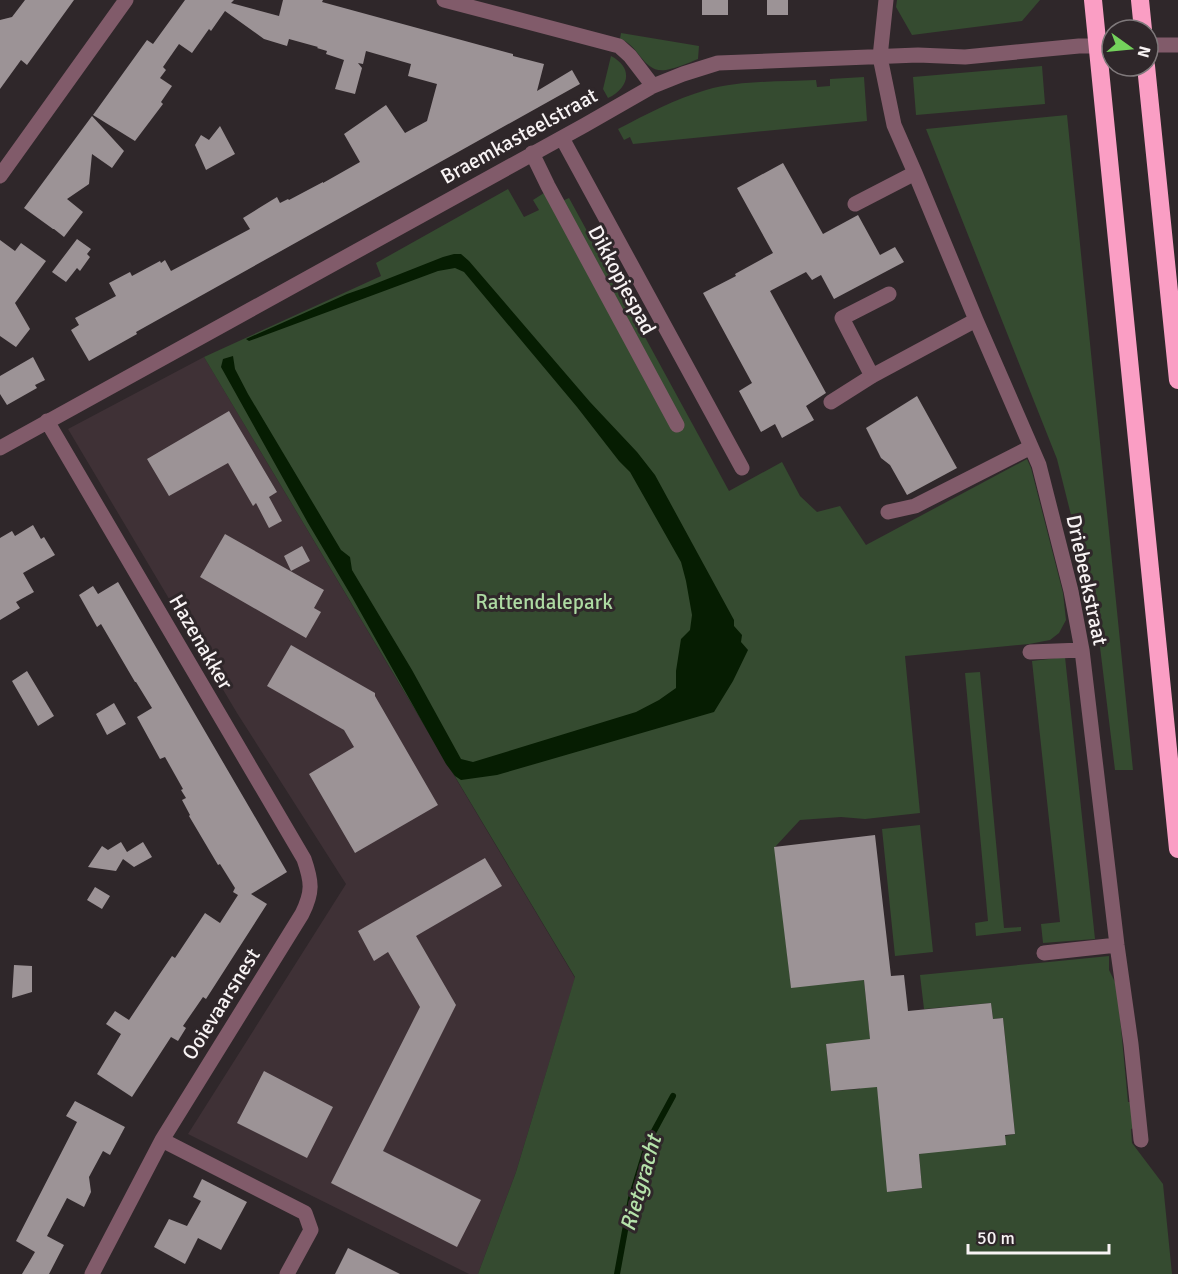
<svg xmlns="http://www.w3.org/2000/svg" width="1178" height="1274" font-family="Signika,sans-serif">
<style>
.built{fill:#3f3136}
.green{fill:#354b30}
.water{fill:#061d02}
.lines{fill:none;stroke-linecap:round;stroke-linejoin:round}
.stream{stroke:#061d02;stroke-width:6}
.building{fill:#9c9396}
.minor{stroke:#815b6a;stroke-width:15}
.highway{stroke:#fa9ec4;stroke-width:18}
.labels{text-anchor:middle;stroke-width:6;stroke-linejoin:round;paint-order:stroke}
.street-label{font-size:21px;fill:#f8f3f4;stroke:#2f272a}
.park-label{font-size:21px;fill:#addaa2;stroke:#2f272a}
.water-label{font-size:22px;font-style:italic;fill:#b5e2aa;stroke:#2f272a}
</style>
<rect width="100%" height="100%" fill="#2f272a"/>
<path class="built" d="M204,357L575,978L516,1172L478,1274H469L188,1134L346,884L237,713L68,429Z"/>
<path class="green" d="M897,0H1040L1022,21L912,35L896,7Z
M621,33L699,46L698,59C688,63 677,68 666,70C643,74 639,44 620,39Z
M611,56C634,68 629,88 608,98L603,89Z
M1042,66L1045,104L916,115L913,77Z
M864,77L867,121L633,144L630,137L624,140L618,129C647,114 675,99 706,90C741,80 780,82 816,80L817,87L830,86V79Z
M1067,115L1133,770H1115L1100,647L1089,587L1057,459L926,129Z
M508,189L524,217L539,210L533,200L544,193L553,205L569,198L729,491L782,462L800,496L817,512L840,506L866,545L1027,459L1031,468L1063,593L1066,620L1059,633L1050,640L1029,644L905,656L920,813L865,819L841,817L800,820L775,847L791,987L864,980L872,1057L856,1041L826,1044L831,1091L860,1089L858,1067L875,1065L888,1192L922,1188L919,1154L1015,1134L1003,1018L993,1019L991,1003L924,1009L920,975L1109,956V970L1117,986L1128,1102H1131L1134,1128L1131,1129L1132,1143L1163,1184L1172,1274H478L516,1172L575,977L204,357L381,276L376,263Z
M1065,657L1095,939L1043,943L1041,924L1060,922L1032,661Z
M980,672L1004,928L1021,927V931L976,936L975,923L988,921L965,673Z
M920,825L933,952L895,956L882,829Z"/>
<path class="water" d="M454,254H461L469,261L590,402L637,452L655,475L734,620V626L742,635L741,642L748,650L733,681L714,712L497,775L461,780L455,776L446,764L352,597L308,523L221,367L223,359L233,356L235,369L248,394L341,550L350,557L352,570L412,670L461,759L473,762L636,712L659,700L676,688V671L681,639L690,630L692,615L686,581L681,562L630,472L619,461L577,407L464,272L455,268L438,271L249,341L246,339L347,294L367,287L443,257Z"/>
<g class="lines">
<path class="stream" d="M617,1274L631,1198L648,1142L673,1096"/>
</g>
<path class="building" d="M25,0H74L27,65L21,60L0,89V20L12,17Z
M185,0H234L231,3L279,16L283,0H323L322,2L513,54V56L544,64L537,91L572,70L580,84L136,332L137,334L89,361L71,330L79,325L75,318L116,296L109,283L130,272L132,276L160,261L161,263L165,260L171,271L250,229L243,218L259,208L277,197L280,203L288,199L289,200L323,182V183L360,162L344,134L386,105L405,133L427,121L437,84L408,76L411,64L366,51L363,64L358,63L362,68L355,94L335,89L344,60L326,54L327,51L317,48L318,47L289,39L287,46L264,39L225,11L211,31L209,29L192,53L179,44L163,67L166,70L160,78L172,86L161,102L163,104L135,141L93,115L147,40L153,44Z
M702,0H728V15H702Z
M767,0H788V15H767Z
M92,116L124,151L112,168L92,154L89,184L67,199L83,212L64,237L54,229H53L24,208Z
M220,126L235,154L206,170L195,145L201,135L209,140Z
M783,163L823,234L858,215L880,255L895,247L904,262L834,299L821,275L812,280L806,272L770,291L826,393L806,406L814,420L782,438L775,424L761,432L739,391L752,383L703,293L736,276L735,274L773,253L737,188Z
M77,239L91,249L87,254L90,257L80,271L77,268L66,282L52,272Z
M0,240L15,251L21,243L46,261L15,303L30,329L16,347L0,336Z
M33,357L45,380L35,385L37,388L7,405L0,394V376Z
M917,396L957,468L907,495L890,465L881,458L866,428Z
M229,411L277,492L269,497L282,521L269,528L256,503L253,506L228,463L169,496L147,459Z
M33,525L41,539L44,537L55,555L23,573L34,592L16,602L20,608L0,620V538L12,531L15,536Z
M225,534L324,590L314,608L321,612L306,638L200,577Z
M302,546L310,561L291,571L284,556Z
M118,582L287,872L251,894L267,904L206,999L203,997L183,1026L186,1028L178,1041L171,1037L132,1097L97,1074L121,1034L106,1024L115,1011L129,1020L157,978L172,956L175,958L205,913L220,923L238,895L233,892L235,888L220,864L218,865L189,816L190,815L182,800L186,798L181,790L183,789L165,757L160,759L137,717L152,708L136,682H135L101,624L97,627L79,595L93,586L98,594Z
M291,645L375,693V696L438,805L355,853L309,774L354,747L344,730L267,686Z
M27,671L54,716L38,726L12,681Z
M114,703L126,724L107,735L96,714Z
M875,835L891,976L904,975L908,1011L991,1003L993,1019L1003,1018L1015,1134L1005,1135L1006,1145L919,1154L922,1188L887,1192L877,1087L831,1091L826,1044L870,1039L864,980L791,988L774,847Z
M121,842L127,852L143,842L152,857L134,867L123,859L116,871L88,867L102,846L108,850Z
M485,858L502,886L416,936L456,1005L383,1151L481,1200L457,1247L331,1183L420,1007L388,952L374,961L358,931Z
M95,887L110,896L102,909L87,900Z
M14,965L32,966V992L12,998Z
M264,1071L333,1107L307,1158L237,1123Z
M75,1101L125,1127L110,1155L103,1151L89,1177L91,1192L84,1207L67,1198L47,1236L64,1245L49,1274H22L35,1252L16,1241L77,1122L66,1116Z
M202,1179L247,1202L221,1250L198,1238L185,1264L154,1247L169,1219L187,1226L201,1201L193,1197Z
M348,1248L400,1274H335Z"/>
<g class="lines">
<path class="minor" d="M444,0L619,46L630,56L653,86
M886,0L880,57L894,125L915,173L976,320L1039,465L1071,591L1082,650L1117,945L1131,1044L1141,1140
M1148,45H1178
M562,138L742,468
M532,153L548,186L677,425
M0,176L126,0
M855,204L915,173
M872,376L842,318L889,294
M831,402L872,376L976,320
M47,421L304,859C312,882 313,892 302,914L162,1140L92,1274
M0,448L585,125L653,86L683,74L718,63L918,55L965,57L1079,46H1112
M888,512L915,506L1031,447
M1030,652L1082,650
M1044,953L1117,945
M162,1140L305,1213L311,1230L287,1274"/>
<path class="highway" d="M1093,0L1178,849
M1140,0L1143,30
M1146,66L1178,380"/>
</g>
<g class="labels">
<g class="street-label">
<text transform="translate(519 136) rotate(-29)" y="7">Braemkasteelstraat</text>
<text transform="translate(622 280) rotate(62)" y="7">Dikkopjespad</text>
<text transform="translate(1087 580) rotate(78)" y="7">Driebeekstraat</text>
<text transform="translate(201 642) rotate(60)" y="7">Hazenakker</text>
<text transform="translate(221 1004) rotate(-58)" y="7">Ooievaarsnest</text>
</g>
<g class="park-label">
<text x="544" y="609">Rattendalepark</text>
</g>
<g class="water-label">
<text transform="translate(640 1183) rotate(-74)" y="8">Rietgracht</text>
</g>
</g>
<g transform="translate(1130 48) rotate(105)"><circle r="28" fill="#2f272a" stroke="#7f797b" stroke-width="1.5"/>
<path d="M0-4.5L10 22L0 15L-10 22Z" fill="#74d25c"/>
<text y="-9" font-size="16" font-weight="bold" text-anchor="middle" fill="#f8f3f4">N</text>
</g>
<path d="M968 1244v9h141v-9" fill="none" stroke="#f8f3f4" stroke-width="3"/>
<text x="977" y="1244" font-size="18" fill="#f8f3f4" stroke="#2f272a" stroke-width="4.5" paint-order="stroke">50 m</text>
</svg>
